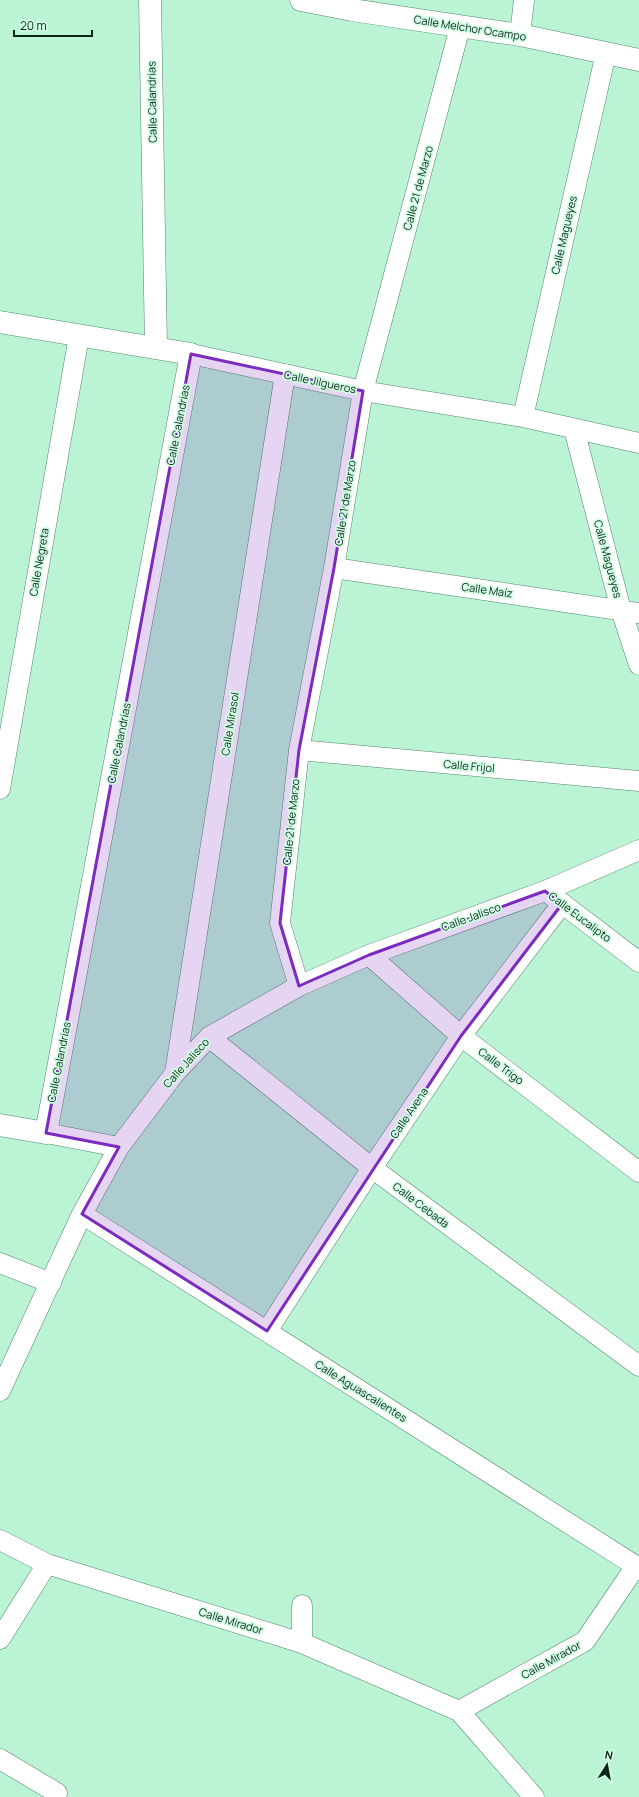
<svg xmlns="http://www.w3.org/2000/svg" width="639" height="1797" font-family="Manrope,sans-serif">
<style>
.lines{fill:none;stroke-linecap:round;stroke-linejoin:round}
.street-casing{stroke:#50866a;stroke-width:21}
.secondary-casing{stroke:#50866a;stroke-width:23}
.street{stroke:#fff;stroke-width:20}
.secondary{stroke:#fff;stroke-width:22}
.marked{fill:#7b2cbf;fill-opacity:0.2;stroke:#7b2cbf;stroke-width:3;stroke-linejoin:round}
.labels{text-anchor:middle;stroke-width:3.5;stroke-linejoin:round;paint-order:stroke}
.street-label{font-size:11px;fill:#0d2418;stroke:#d0fee4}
</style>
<rect width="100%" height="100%" fill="#baf4d4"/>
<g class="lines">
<defs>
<path id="street" d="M520,35L524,0
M191,354L363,391L523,417L639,443
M523,417L606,53
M574,429L621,610L639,665
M334,568L639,613
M299,750L639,781
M0,789L79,336
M551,895L639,962
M369,955L461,1036L639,1172
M299,986L280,923L299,750L334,568L363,391L460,27
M209,1037L372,1168L639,1366
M175,1073L285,374
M46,1133L119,1147
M82,1214L639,1568
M0,1263L51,1283
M267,1331L372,1168L461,1036L562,904
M0,1391L82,1214L119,1147L175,1073L209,1037L299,986L369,955L545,891L639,850
M0,1540L47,1564L302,1643L459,1711L534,1797
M302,1605V1643
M0,1639L47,1564
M459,1711L585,1641L636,1566
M0,1759L57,1793"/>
<path id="secondary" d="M150,0L156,348
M301,0L352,10L520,35L639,60
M0,322L191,354L46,1133L0,1125"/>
</defs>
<use href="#street" class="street-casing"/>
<use href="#secondary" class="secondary-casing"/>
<use href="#street" class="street"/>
<use href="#secondary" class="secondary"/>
</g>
<path class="marked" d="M191,354L363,391L334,568L299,750L280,923L299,986L369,955L545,891L562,904L461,1036L267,1331L82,1214L119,1147L46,1133Z"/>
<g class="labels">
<g class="street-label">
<text transform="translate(470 28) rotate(9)" y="4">Calle Melchor Ocampo</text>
<text transform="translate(152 102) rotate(-91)" y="4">Calle Calandrias</text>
<text transform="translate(418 188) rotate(-75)" y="4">Calle 21 de Marzo</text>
<text transform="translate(564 235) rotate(-77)" y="4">Calle Magueyes</text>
<text transform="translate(320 382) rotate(12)" y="4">Calle Jilgueros</text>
<text transform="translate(178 425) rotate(-79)" y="4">Calle Calandrias</text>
<text transform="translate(345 503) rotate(-81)" y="4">Calle 21 de Marzo</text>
<text transform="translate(608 559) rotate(75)" y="4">Calle Magueyes</text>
<text transform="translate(39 562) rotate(-80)" y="4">Calle Negreta</text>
<text transform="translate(487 590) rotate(8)" y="4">Calle Maíz</text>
<text transform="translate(230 724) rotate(-81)" y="4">Calle Mirasol</text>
<text transform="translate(119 743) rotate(-79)" y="4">Calle Calandrias</text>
<text transform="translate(469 766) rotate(5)" y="4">Calle Frijol</text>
<text transform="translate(291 822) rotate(-84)" y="4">Calle 21 de Marzo</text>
<text transform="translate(471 917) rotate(-20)" y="4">Calle Jalisco</text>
<text transform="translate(580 917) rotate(37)" y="4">Calle Eucalipto</text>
<text transform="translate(59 1062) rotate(-79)" y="4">Calle Calandrias</text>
<text transform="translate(186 1063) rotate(-48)" y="4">Calle Jalisco</text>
<text transform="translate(501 1066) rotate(37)" y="4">Calle Trigo</text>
<text transform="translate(409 1113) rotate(-56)" y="4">Calle Avena</text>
<text transform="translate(421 1205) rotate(37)" y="4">Calle Cebada</text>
<text transform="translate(361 1391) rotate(32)" y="4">Calle Aguascalientes</text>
<text transform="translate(231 1621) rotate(17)" y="4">Calle Mirador</text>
<text transform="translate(551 1660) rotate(-29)" y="4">Calle Mirador</text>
</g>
</g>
<g transform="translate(607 1765) rotate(11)" stroke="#d0fee4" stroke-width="3" paint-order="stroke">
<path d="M0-3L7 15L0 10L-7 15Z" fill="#0d2418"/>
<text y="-6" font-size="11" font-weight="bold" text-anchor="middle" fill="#0d2418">N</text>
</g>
<path d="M14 30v6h78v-6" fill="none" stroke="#0d2418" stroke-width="2"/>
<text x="20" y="30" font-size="12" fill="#0d2418" stroke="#d0fee4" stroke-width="3" paint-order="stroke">20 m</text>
</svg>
